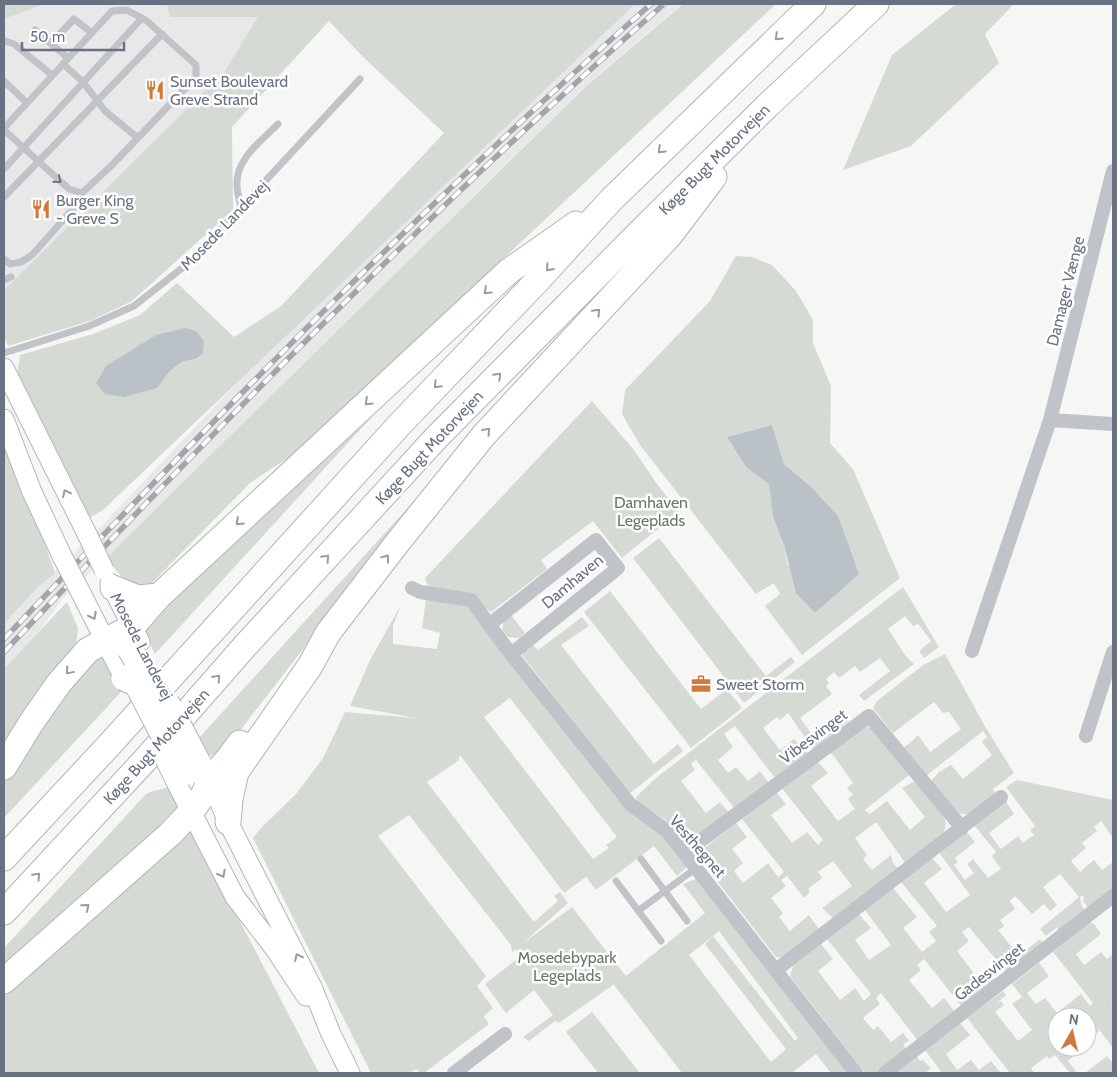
<svg xmlns="http://www.w3.org/2000/svg" width="1117" height="1077" font-family="Cabin,sans-serif">
<style>
.built{fill:#e7e8e7}
.green{fill:#d5dbd4;fill-rule:evenodd}
.water{fill:#bac1c7}
.lines{fill:none;stroke-linecap:round;stroke-linejoin:round}
.secondary-casing{stroke:#b3b6bb;stroke-width:21}
.motorway-casing{stroke:#b2b4b8;stroke-width:27}
.service{stroke:#c0c3c7;stroke-width:7}
.minor{stroke:#c0c3c7;stroke-width:14}
.secondary{stroke:#fff;stroke-width:19}
.motorway{stroke:#fff;stroke-width:25}
.rail-casing{stroke:#a2a6ac;stroke-width:5.5}
.rail{stroke:#fff;stroke-width:4;stroke-dasharray:11;stroke-linecap:butt}
.secondary-bridge-casing{stroke:#b3b6bb;stroke-width:21;stroke-linecap:butt}
.motorway-bridge-casing{stroke:#b2b4b8;stroke-width:27;stroke-linecap:butt}
.secondary-bridge{stroke:#fff;stroke-width:19}
.motorway-bridge{stroke:#fff;stroke-width:25}
.oneway{stroke:#969ca8}
.oneway2{stroke:#697282}
.labels{text-anchor:middle;stroke-width:5;stroke-linejoin:round;paint-order:stroke}
.poi-label{font-size:16px;fill:#697282;stroke:#fff;text-anchor:start}
.street-label{font-size:16px;fill:#697282;stroke:#fff}
.park-label{font-size:16px;fill:#677a67;stroke:#fff}
</style>
<rect width="100%" height="100%" fill="#f6f7f4"/>
<path class="built" d="M4,4H275L225,71L4,290Z
M635,4H682L583,88L133,532L62,599L37,634L4,670V624L39,586L94,534L270,348L411,213Z"/>
<path class="green" d="M4,4H44L4,19Z
M167,4H635L103,510L86,520L17,376L20,355L93,334L140,315L177,283L234,337L281,306L444,133L362,56L329,21L232,127L233,210L132,301L90,321L8,346L4,335V290L225,71L258,17H170Z
M683,4H776L294,454L250,483L147,588L132,589L111,564L107,557L585,87Z
M956,4H1014L985,34L999,63L911,146L843,170L892,55Z
M736,256L752,257L772,265L796,291L813,320V343L831,386L830,443L853,469L900,578L802,655L765,606L780,594L774,583L756,594L640,445L622,414L625,390L710,301ZM772,425L784,464L809,485L788,567L784,545L773,517L770,484L746,467L727,437Z
M400,386L155,654L141,628Z
M592,401L634,450L657,484L679,512L622,558L593,521L541,560L547,569L491,612L463,592L428,588L425,578Z
M4,439L36,517L55,573L39,586L4,624Z
M441,471L225,750L207,757L198,739Z
M659,538L766,676L791,657L795,662L744,703L633,558Z
M903,587L939,647L924,658L919,651L931,641L918,624L913,626L905,616L888,629L905,655L914,664L864,701L859,695L890,671L880,658L860,672L855,666L839,678L834,672L826,679L829,683L826,686L832,694L800,718L811,733L843,710L850,720L813,749L788,713L780,720L777,717L763,728L780,750L794,739L808,753L775,778L735,726L724,734L733,747L718,760L728,773L736,767L748,781L760,771L769,783L735,809L696,760L691,764L695,770L681,781L706,813L720,802L730,814L695,841H686L664,819L637,802L636,797L656,778Z
M610,591L701,709L727,689L742,708L691,748L584,612Z
M426,599L466,606L475,615L520,676L616,798L662,834L689,865L677,876L654,846L596,890L586,877L564,893L460,755L458,761L427,782L534,922L558,901L554,896L560,892L568,903L522,944L572,907L626,976L705,913L683,884L698,878L850,1073H831L816,1054L792,1073H682L614,985L616,983L559,1023L555,1021L529,1041L523,1037L553,1015L534,990L506,1013L485,984L517,959V949L512,952L511,945L409,815L378,836L486,976L477,986L493,1008L484,1016L489,1024L424,1073H420L417,1069L409,1073H371L253,838L261,828L296,794L323,758L345,712L416,718L350,706L370,660L401,605L393,626V644L437,649L440,633L422,628ZM510,698L617,837L606,845L609,848L593,859L484,717ZM719,931L798,1038L795,1041L713,936L705,944L786,1049L771,1062L689,955Z
M67,602L78,628L76,647L38,690L4,746V669Z
M510,614L525,633L519,638L508,637L502,630L504,620Z
M582,617L589,626L561,645L654,764L678,744L683,751L629,794L522,655L525,647L531,643L538,650Z
M945,654L986,728L1014,773L993,789L996,794C989,799 974,812 967,814C951,817 939,791 931,781L939,772L951,765L963,779L992,755L982,742L987,737L983,731L926,776L904,747L910,743L918,735L930,752L961,729L949,712L943,713L934,702L893,733L873,708L877,701L923,665Z
M100,655L108,663L122,691L4,818V778L62,690Z
M867,727L875,730L910,774L865,810L870,814L887,801L910,830L925,817L902,788L916,780L944,817L946,824L944,832L906,864L876,822L855,838L867,855L863,859L872,870L891,855L893,863L899,869L834,919L822,908L852,886L833,861L818,872L822,878L808,889L810,892L804,898L787,876L781,880L786,886L771,898L783,913L779,917L790,931L809,915L820,931L785,958L776,957L700,859L702,850L736,823L747,837L732,849L743,863L734,871L743,883L768,863L778,877L784,872L742,819L776,792L786,804L771,815L792,843L807,832L818,845L823,840L781,787L817,761L828,773L811,786L838,821L855,809L848,799L853,795L847,788L853,783L834,756L829,752L859,728Z
M1017,780L1113,800V838L1101,821L1094,827L1097,831L1082,843L1086,848L1071,861L1080,872L1094,860L1102,870L1113,862V890L1089,909L1083,901L1084,895L1080,897L1082,907L1087,911L1060,933L1057,928L1061,924L1046,936L1040,929L1079,897L1060,874L1043,887L1057,905L1050,911L1044,904L1032,914L1015,896L1010,901L1015,909L1000,920L1004,926L998,930L1019,956L1040,939L1044,944L1007,973L969,927L962,932L969,941L957,951L983,985L994,978L996,982L963,1008L924,959L917,965L921,970L909,980L932,1008L944,998L955,1012L919,1042L881,993L876,998L880,1004L863,1018L873,1030L878,1026L891,1042L903,1033L909,1040L903,1045L907,1050L878,1073H865L790,976L793,966L821,944L833,959L818,971L840,1000L855,988L864,1001L871,994L827,939L859,914L871,928L855,940L869,960L891,945L865,910L893,888L917,917L903,928L922,952L936,941L929,932L937,926L901,882L932,858L942,869L924,883L946,912L970,895L938,851L966,831L975,842L955,858L958,862L954,865L965,880L974,873L967,864L973,859L988,878L1001,869L992,856L996,852L974,825L1005,800L1014,814L989,833L1001,849L1018,836L1023,843L1034,835L1030,830L1035,826L1006,787Z
M169,787L181,812L4,971V948L147,793Z
M192,829L319,1073H4V996Z
M1090,922L1095,925L1101,934L1076,954L1084,965L1101,952L1107,959L1113,954V1003L1111,1005L1113,1007V1048L1097,1027L1099,1031L1093,1037L1095,1040L1087,1046V1017H1078L1087,1009L1077,1017H1057V1047H1086L1068,1061L1077,1073H1070L1055,1055L1049,1059L1047,1056L1031,1068L1034,1073H1010L967,1018L1003,991L1006,995L996,1004L1001,1001L1004,1005L995,1012L1018,1041L1032,1030L1012,1004L1022,997L1012,984L1039,963L1049,976L1027,993L1036,1004L1045,998L1057,1013L1081,994L1090,1006L1093,1003L1053,952Z
M592,1012L640,1073H598L566,1032Z
M960,1023L970,1035L946,1054L957,1070L971,1060L979,1070L991,1061L1001,1073H942L925,1050Z
M1107,1056L1113,1063V1073H1085Z
M917,1057L920,1061L923,1060L931,1068L925,1073H896Z"/>
<path class="water" d="M185,328L196,331L204,341L203,353C194,362 192,358 182,362C171,367 164,379 157,388L124,397L105,394L96,383L106,366L156,335Z
M772,425L784,464L809,485L838,516L859,574L815,613L796,593L784,545L773,517L769,484L746,467L727,437Z"/>
<g class="lines">
<defs>
<path id="secondary" d="M4,368L88,536
M4,419L32,492L63,558
M110,583L140,642
M80,591L124,678
M207,772L228,822L312,987L331,1034L350,1073
M176,782L235,897L275,949L306,996"/>
<path id="motorway" d="M113,588L138,598L159,596
M4,767L31,723L59,683L88,650L132,627L159,596L509,271L576,224
M228,822L230,799L236,772L310,666L328,633L398,542L484,435L670,235L714,177
M4,858L111,743L401,423L539,279L611,200L813,4
M4,912L146,759L245,646L436,438L640,232L767,106L876,4
M4,981L170,834L191,812L204,794L210,779L228,759L240,743"/>
</defs>
<use href="#secondary" class="secondary-casing"/>
<use href="#motorway" class="motorway-casing"/>
<path class="service" d="M35,30L68,58
M4,42L5,41L14,44L52,75
M51,43L74,19L92,33
M63,64L83,82L105,111L138,138
M4,81L27,103
M4,128L112,11L127,10L147,21L196,65V77L112,165L82,193L80,201L32,255L21,262L10,264L4,259
M4,130L69,189L82,193
M4,169L142,18
M4,197L162,34
M241,208C240,201 237,193 237,185C235,160 262,140 278,124
M4,280L11,277
M4,353L89,326L134,306L191,261L360,79
M641,859L687,921
M616,881L661,941
M638,911L696,868"/>
<path class="minor" d="M1050,420L1113,424
M412,588L420,592L471,600L511,654L630,804L667,831L856,1073
M489,625L596,540L618,568L511,654
M972,651L1050,420L1113,171
M1086,736L1113,652
M684,853L869,716L962,828
M776,970L1001,797
M454,1073L505,1034
M885,1073L1113,896"/>
<use href="#secondary" class="secondary"/>
<use href="#motorway" class="motorway"/>
<defs>
<path id="rail" d="M4,639C212,420 424,204 651,4
M4,652C216,428 432,208 664,4"/>
</defs>
<use href="#rail" class="rail-casing"/>
<use href="#rail" class="rail"/>
<defs>
<path id="secondary-bridge" d="M88,536L104,570
M63,558L80,591
M169,701L201,762
M162,753L176,782"/>
<path id="motorway-bridge" d="M130,649L164,707L176,713
M124,678L137,684L178,763L188,772"/>
</defs>
<use href="#secondary-bridge" class="secondary-bridge-casing"/>
<use href="#motorway-bridge" class="motorway-bridge-casing"/>
<use href="#secondary-bridge" class="secondary-bridge"/>
<use href="#motorway-bridge" class="motorway-bridge"/>
</g>
<defs><path id="oneway-chevron" d="M-2-3.5L2.5 0L-2 3.5" fill="none" stroke-width="1.6" stroke-linecap="round" stroke-linejoin="round" transform="scale(1.25)"/></defs>
<g class="oneway">
<use href="#oneway-chevron" transform="translate(778 37) rotate(136)"/>
<use href="#oneway-chevron" transform="translate(661 150) rotate(136)"/>
<use href="#oneway-chevron" transform="translate(549 268) rotate(132)"/>
<use href="#oneway-chevron" transform="translate(487 291) rotate(137)"/>
<use href="#oneway-chevron" transform="translate(597 312) rotate(-47)"/>
<use href="#oneway-chevron" transform="translate(498 376) rotate(-45)"/>
<use href="#oneway-chevron" transform="translate(437 385) rotate(134)"/>
<use href="#oneway-chevron" transform="translate(368 402) rotate(137)"/>
<use href="#oneway-chevron" transform="translate(487 431) rotate(-48)"/>
<use href="#oneway-chevron" transform="translate(66 493) rotate(-116)"/>
<use href="#oneway-chevron" transform="translate(239 522) rotate(137)"/>
<use href="#oneway-chevron" transform="translate(326 558) rotate(-47)"/>
<use href="#oneway-chevron" transform="translate(386 558) rotate(-53)"/>
<use href="#oneway-chevron" transform="translate(93 616) rotate(63)"/>
<use href="#oneway-chevron" transform="translate(69 671) rotate(130)"/>
<use href="#oneway-chevron" transform="translate(217 678) rotate(-49)"/>
<use href="#oneway-chevron" transform="translate(222 874) rotate(62)"/>
<use href="#oneway-chevron" transform="translate(37 876) rotate(-47)"/>
<use href="#oneway-chevron" transform="translate(86 907) rotate(-41)"/>
<use href="#oneway-chevron" transform="translate(298 957) rotate(-116)"/>
</g>
<use class="oneway2" href="#oneway-chevron" transform="translate(58 180) rotate(41)"/>
<defs>
<symbol id="restaurant-bare" viewBox="-9 -9 18 18"><path d="M-5-6h1v4h1v-4h1v4h1v-4h1v5L-1.5 .5V6h-2V.5L-5-1ZM5-6V6H3V1.5H1.5Q1.5-4 5-6Z" fill="#d27939" stroke="#fff" stroke-width="2.5" paint-order="stroke"/></symbol>
<symbol id="office-bare" viewBox="-9 -9 18 18"><path d="M-6-3h4V-5.5h4V-3h4V5H-6ZM-1-4.5V-3h2v-1.5ZM-6 0V1H6V0Z" fill="#d27939" stroke="#fff" stroke-width="2.5" paint-order="stroke"/></symbol>
</defs>
<g fill-rule="evenodd">
<use href="#restaurant-bare" x="141" y="76" width="28" height="28"/>
<use href="#restaurant-bare" x="27" y="195" width="28" height="28"/>
<use href="#office-bare" x="687" y="670" width="28" height="28"/>
</g>
<g class="labels">
<g class="poi-label">
<text x="170" y="87">Sunset Boulevard<tspan x="170" dy="18">Greve Strand</tspan></text>
<text x="56" y="206">Burger King<tspan x="56" dy="18">- Greve S</tspan></text>
<text x="716" y="690">Sweet Storm</text>
</g>
<g class="street-label">
<text transform="translate(714 159) rotate(-45)" y="6">Køge Bugt Motorvejen</text>
<text transform="translate(224 225) rotate(-46)" y="6">Mosede Landevej</text>
<text transform="translate(1065 291) rotate(-76)" y="6">Damager Vænge</text>
<text transform="translate(429 447) rotate(-47)" y="6">Køge Bugt Motorvejen</text>
<text transform="translate(572 581) rotate(-40)" y="6">Damhaven</text>
<text transform="translate(142 646) rotate(63)" y="6">Mosede Landevej</text>
<text transform="translate(813 736) rotate(-37)" y="6">Vibesvinget</text>
<text transform="translate(156 746) rotate(-48)" y="6">Køge Bugt Motorvejen</text>
<text transform="translate(698 846) rotate(49)" y="6">Vesthegnet</text>
<text transform="translate(989 971) rotate(-38)" y="6">Gadesvinget</text>
</g>
<g class="park-label">
<text x="651" y="508">Damhaven<tspan x="651" dy="18">Legeplads</tspan></text>
<text x="567" y="963">Mosedebypark<tspan x="567" dy="18">Legeplads</tspan></text>
</g>
</g>
<rect width="1117" height="1077" fill="none" stroke="#697282" stroke-width="10"/>
<g transform="translate(1072 1032) rotate(8)"><circle r="24" fill="#ffffff" stroke="#c3c7cd"/>
<path d="M0-4L9 19L0 12L-9 19Z" fill="#d27939"/>
<text y="-8" font-size="14" font-weight="bold" text-anchor="middle" fill="#697282">N</text>
</g>
<path d="M22 42v8h102v-8" fill="none" stroke="#697282" stroke-width="2.5"/>
<text x="30" y="42" font-size="15" fill="#697282" stroke="#ffffff" stroke-width="4" paint-order="stroke">50 m</text>
</svg>
